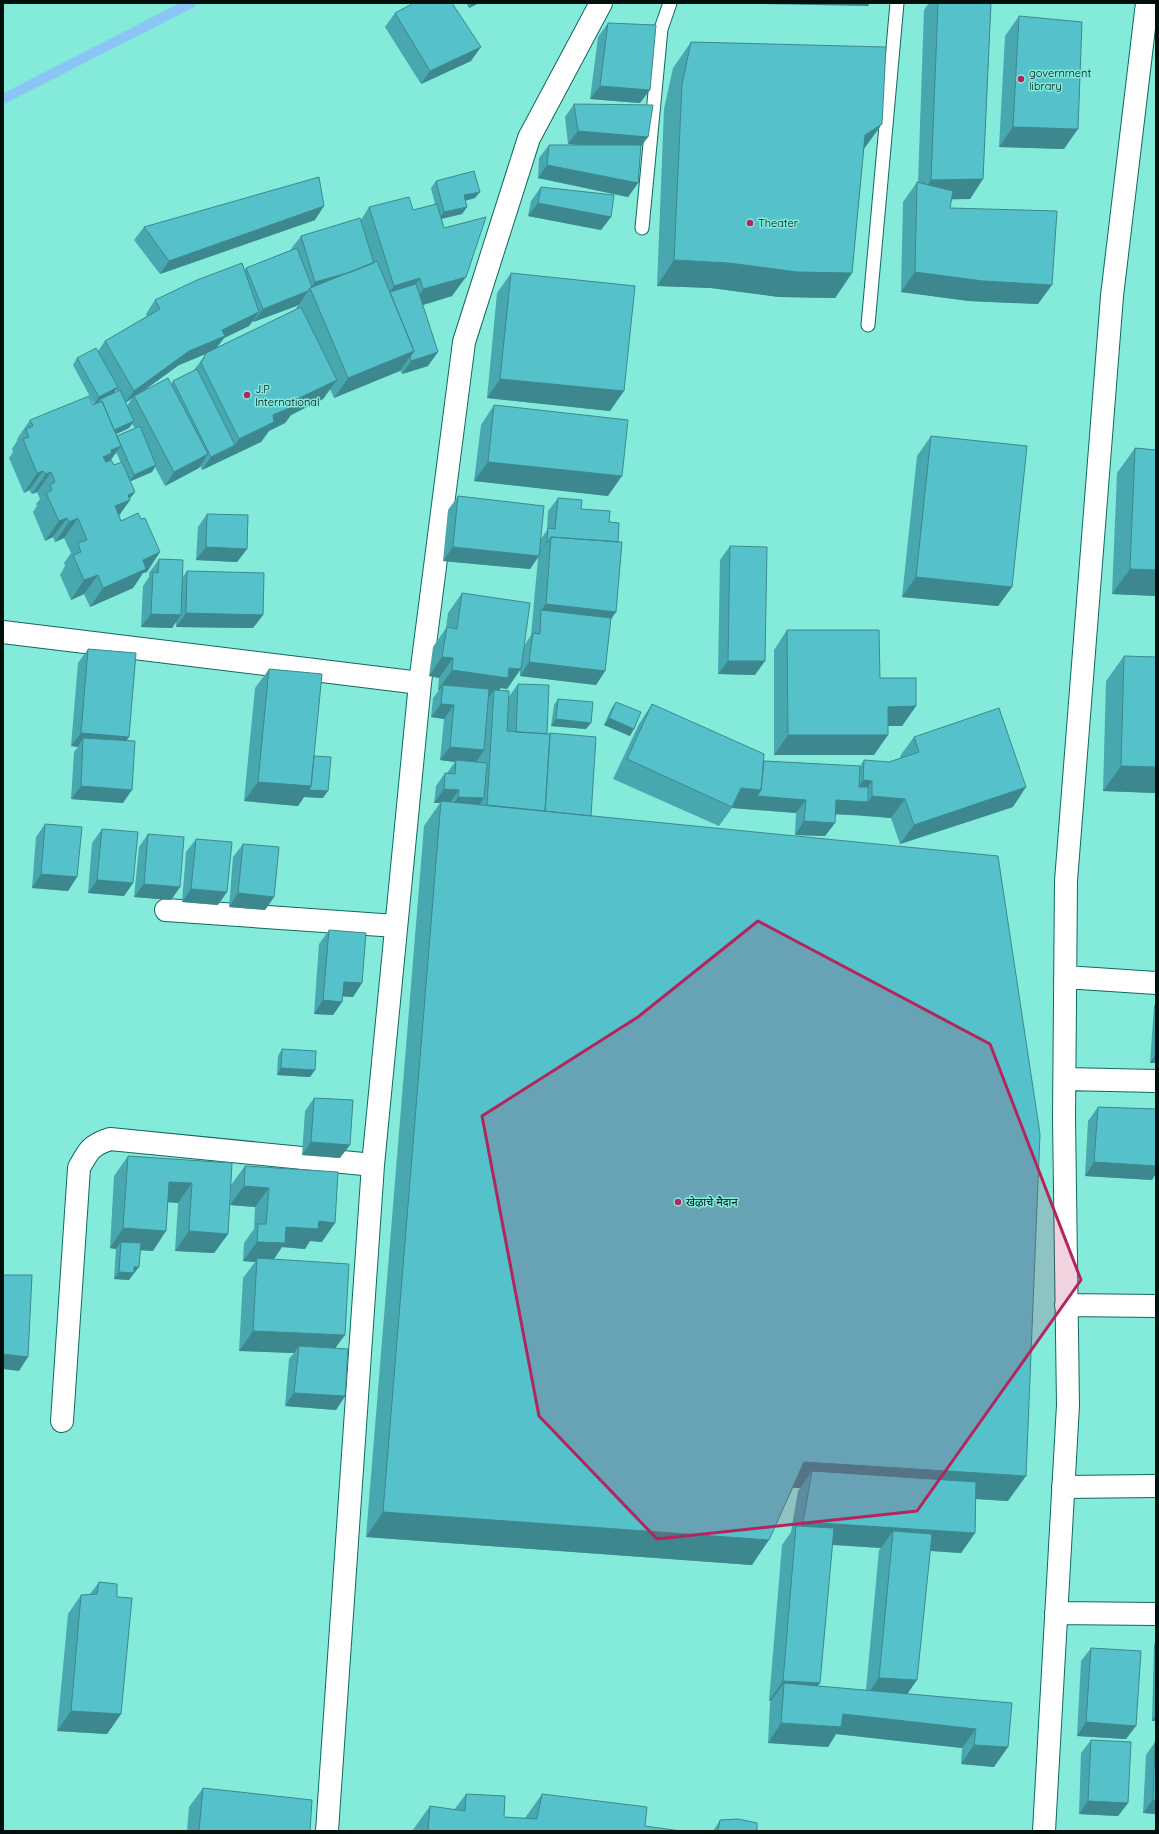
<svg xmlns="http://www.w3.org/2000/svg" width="1159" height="1834" font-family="Quicksand,'Noto Sans Devanagari',sans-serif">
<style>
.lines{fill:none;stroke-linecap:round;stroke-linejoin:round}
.stream{stroke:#8ac6f5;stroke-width:10}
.lane-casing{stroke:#10695f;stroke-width:15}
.street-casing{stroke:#10695f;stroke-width:24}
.lane{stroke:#fff;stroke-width:13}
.street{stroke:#fff;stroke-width:22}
.wall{fill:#49a7af;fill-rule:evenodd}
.shaded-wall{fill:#3c888e}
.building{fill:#55c2cb;stroke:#3c888e}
.marked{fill:#b3255d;fill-opacity:0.2;stroke:#b3255d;stroke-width:3;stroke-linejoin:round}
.poi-dot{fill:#b3255d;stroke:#84ebdb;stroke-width:1.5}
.labels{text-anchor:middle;stroke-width:3;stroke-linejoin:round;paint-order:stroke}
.poi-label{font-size:11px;fill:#00100d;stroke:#84ebdb;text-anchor:start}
</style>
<rect width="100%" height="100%" fill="#84ebdb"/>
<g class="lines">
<path class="stream" d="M3,99L191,3"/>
<defs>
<path id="lane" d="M642,228L661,29L670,3
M868,325L897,3"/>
<path id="street" d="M3,632L420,683
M166,910L396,926
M1065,977L1156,983
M1065,1079L1156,1081
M1066,1305L1156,1306
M62,1421L79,1168C88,1151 91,1145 110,1139L373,1165
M1063,1487L1156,1486
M1056,1613L1156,1614
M327,1831L373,1165L420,683L464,342L529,138L601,3
M1044,1831L1068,1405L1064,1118L1066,881L1112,296L1147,3"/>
</defs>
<use href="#lane" class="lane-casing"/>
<use href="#street" class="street-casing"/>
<use href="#lane" class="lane"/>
<use href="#street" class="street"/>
</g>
<path class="wall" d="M466,3H479L469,8Z
M929,3H991L983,179L970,199H951L950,208L1038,304L969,301L901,292L903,202L917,182H918L924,10Z
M395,13L471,61L421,84L385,27Z
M1019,16L1064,149L999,147L1005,36Z
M608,23L640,103L590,99L598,37Z
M691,42L864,149L852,273L835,298L779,297L711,288L657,286L664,109L673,68Z
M574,104L648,137L641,146L638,183L628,197L538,178L539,158L549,145H580L568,144L565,117Z
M436,181L475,198L465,201L467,207L462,214L442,219L452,296L422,305L428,366L402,374L400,370L334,398L330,389L323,399L291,415L285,423L269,431L261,442L202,470L200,466L199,468L165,486L155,467L152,472L130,481V500L119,516L147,572L143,573L133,588L90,607L84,594L71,600L60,575L65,566L64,563L71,553L64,538L55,542L53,537L45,541L33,512L37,506L36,504L40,499L37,492L32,494L29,490L24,493L9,458L13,452L12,449L17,441V439L30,420L93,405L97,403L94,404L73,365L77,358L98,351L105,341L147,316L146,314L155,300L244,271L246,268L291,250V249L301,236L361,220L369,207L413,210L435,204L431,188ZM299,305L296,308L297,309L216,348L224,338L249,326L253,321V322ZM206,354L194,370L173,381L171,384L140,393L179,365ZM116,389L117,392L113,394ZM132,398L127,406L126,403ZM132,424L135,428L117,436L116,434L129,428ZM116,452L121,463L114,465L111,460Z
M541,187L611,217L601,230L528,216L531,201Z
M315,220L160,274L134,240L144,227Z
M511,273L610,411L487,398L497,293Z
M494,405L608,496L474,481L481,425Z
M931,436L1012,587L998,606L902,597L917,456Z
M1135,448L1156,450V596L1112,594L1117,473Z
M458,496L541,539L547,530L548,511L558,498L609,522L618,542L616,612L611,618L605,671L596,685L520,676V669L507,689L501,688L499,690L508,698L518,684L547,734L591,816L1008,1501L976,1499L975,1533L961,1553L930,1551L908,1694L1012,1703L994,1767L961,1764L962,1748L836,1734L828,1747L768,1743L770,1703L771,1701H769L782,1545L791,1532L798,1491L800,1488H793L752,1565L366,1537L424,826L440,803H434L436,786L445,773H447L455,762L440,760L444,719L431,717L433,698L439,690H438L439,678L429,676L433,647L446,628L448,613L462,593L524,646L531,635L538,558L530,569L443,561L448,510ZM832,1545L881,1548L879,1550L866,1690L817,1686L820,1683Z
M207,514L247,549L237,562L196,560L198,527Z
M730,546L755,675L718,674L720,560Z
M159,559L183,577L187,571L263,615L253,628L176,627V621L172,628L141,627L143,586L149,577V573Z
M787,630L880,678L916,706L902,726H888L874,755H774V650Z
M88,649L126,741L123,803L71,799L74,752L78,747L71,746L78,663Z
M1124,656L1156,793L1103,791L1106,681Z
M269,669L314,756L323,798L304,797L298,806L244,801L255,688Z
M558,699L586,729L551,726L554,705Z
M616,702L630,736L604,725L611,709Z
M652,704L764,761L860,766L864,760L889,762L901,758L900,756L914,737L1013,807L900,844L891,818L835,814V823L825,836L795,835L796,813L732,808L719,826L613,779L639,724Z
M45,824L77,877L68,891L32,888L36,837Z
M102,829L133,883L124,896L88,893L92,843Z
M148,834L180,887L171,900L134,897L139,847Z
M196,839L218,905L182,902L186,852Z
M243,844L274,897L265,910L229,907L233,857Z
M329,930L362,983L353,997L343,996L342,1002L333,1015L314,1014L319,944Z
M1156,1002V1063H1150L1154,1006Z
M282,1049L315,1070L310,1077L277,1075L278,1056Z
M314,1098L340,1158L302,1155L305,1111Z
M1098,1107L1156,1109V1173L1152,1180L1085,1176L1088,1121Z
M128,1156L232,1163L228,1234L214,1253L175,1251L178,1203L168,1202L153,1251L140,1250L134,1274H133L129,1280L114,1279L116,1249L110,1248L114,1176Z
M245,1166L338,1172L322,1242L310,1241L305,1249L282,1247L274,1259L336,1348L345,1396L336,1410L285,1406L289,1359L294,1353L239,1351L243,1278L255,1262L243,1261L244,1243L254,1229L255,1207L230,1205L231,1185Z
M99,1582L121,1714L107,1734L57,1731L68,1614L81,1595L90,1594Z
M1156,1641V1721H1152L1154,1644Z
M1091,1648L1126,1739L1077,1736L1081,1661Z
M1091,1740L1128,1803L1118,1816L1079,1814L1081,1753Z
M1155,1742H1156V1814L1143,1813L1146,1755Z
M203,1788L310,1831H187L189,1807Z
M466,1794L504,1817L525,1818L542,1794L645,1826L681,1831H412L430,1806L454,1810Z
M720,1820L757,1831H713Z"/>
<path class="shaded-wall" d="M472,3H479L469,8Z
M705,3H870L868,6Z
M481,47L471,61L421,84L430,71Z
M600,86L650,90L640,103L590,99Z
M882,124L864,149L847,160L865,135Z
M1013,127L1078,129L1064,149L999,147Z
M578,131L648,137L638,150L568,144Z
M547,165L638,183L628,197L538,178Z
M983,179L970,199L918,200L931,180Z
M480,192L475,198L459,202L464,195Z
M538,203L611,217L601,230L528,216Z
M324,206L315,220L160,274L169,261Z
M467,207L462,214L439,219L444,212Z
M674,260L729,263L852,273L835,298L779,297L711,288L657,286Z
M374,265L310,289L315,282Z
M915,272L1052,285L1038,304L969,301L901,292Z
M466,277L452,296L410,309L423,289Z
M420,278L406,298L380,306L394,286Z
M308,291L299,305L253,322L263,309Z
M259,312L249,326L224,338L215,350L179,365L135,397L134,396L132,398L124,404L134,391L189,351L222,330Z
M414,351L400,371L334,398L348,378Z
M438,352L428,366L402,374L411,361Z
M500,379L624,391L610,411L487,398Z
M337,380L323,399L291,415L285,423L269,431L261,442L202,470L211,457L235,445L239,439L273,415L295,400Z
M118,387L113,394L99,400L97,403L94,404L99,397Z
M134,421L129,428L108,438L113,431Z
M121,446L107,465L103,457L111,450Z
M208,454L199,468L165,486L174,472Z
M488,462L622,476L608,496L474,481Z
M156,465L152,472L129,482L134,475Z
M43,471L29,490L24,493L37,473Z
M51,472L37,492L32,494L46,474Z
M135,492L129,500H130L116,519L115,506L128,495Z
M67,518L53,537L45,541L59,521Z
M78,518L64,538L55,542L69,522Z
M547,543L530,569L443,561L453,547L538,556Z
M206,547L247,549L237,562L196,560Z
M160,552L147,572L143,573L133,588L90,607L103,588L143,560Z
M1130,569L1156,570V596L1112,594Z
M98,575L84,594L71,600L84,580Z
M916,577L1012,587L998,606L902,597Z
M546,604L616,612L602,632L541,610Z
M186,613L263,615L253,628L176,627Z
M151,614L181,615L172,628L141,627Z
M442,657L453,658L439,678L429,676Z
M728,661H765L755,675L718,674Z
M529,662L605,671L596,685L520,676Z
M509,668L521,669L507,689L501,688L494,697V690L489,697L442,690L443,685L439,690H438L452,670Z
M441,704L454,705L444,719L431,717Z
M916,706L902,726H874L888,707Z
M609,718L634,729L630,736L604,725Z
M556,719L591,723L586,729L551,726Z
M81,733L129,737L120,750L83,738L78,747L71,746Z
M788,735H888L874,755H774Z
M450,747L484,750L475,764L456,760L455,762L440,760Z
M1121,766L1156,767V793L1103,791Z
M863,780L872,781L859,801L849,800Z
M258,782L311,786L328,791L323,798L304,797L298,806L244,801Z
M81,786L132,790L123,803L71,799Z
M1026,787L1013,807L900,844L914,825Z
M741,788L761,790L806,800L796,813L732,808Z
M444,789L459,790L449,804L441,801L440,803H434Z
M872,796L905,799L891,818L858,815L827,814L836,800L868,802Z
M458,797L484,798L474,812L449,810Z
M804,821L835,823L825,836L795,835Z
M41,874L77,877L68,891L32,888Z
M97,880L133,883L124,896L88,893Z
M144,884L180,887L171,900L134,897Z
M191,889L227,892L218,905L182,902Z
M238,893L274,897L265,910L229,907Z
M344,982L362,983L353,997L335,996Z
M323,1000L342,1002L333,1015L314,1014Z
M1156,1054V1063H1150Z
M281,1068L315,1070L310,1077L277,1075Z
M311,1142L350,1145L340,1158L302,1155Z
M1094,1162L1156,1166V1173L1152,1180L1085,1176Z
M169,1182L192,1183L178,1203L156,1201Z
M244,1186L269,1188L255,1207L230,1205Z
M319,1221L335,1223L322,1242L310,1241L305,1249L282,1247L271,1263L257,1258L255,1262L243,1261L257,1242L286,1227Z
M123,1228L166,1231L153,1251L120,1249L121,1242L116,1249L110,1248Z
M189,1231L228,1234L214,1253L175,1251Z
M134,1267H139L129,1280L114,1279L119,1272Z
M253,1331L345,1335L331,1354L299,1346L294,1353L239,1351Z
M3,1354L28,1357L19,1371L3,1369Z
M294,1393L345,1396L336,1410L285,1406Z
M804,1462L1026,1476L1008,1501L809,1489L812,1471L800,1488L786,1487Z
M383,1512L769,1540L752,1565L366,1537Z
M803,1522L975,1533L961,1553L891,1548L893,1531L881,1548L794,1542L795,1534Z
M879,1678L917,1680L903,1700L865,1698Z
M783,1681L820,1683L806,1702L784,1683L771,1701H769Z
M71,1711L121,1714L107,1734L57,1731Z
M843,1714L976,1729L962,1748L836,1734L828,1747L768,1743L781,1723Z
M1156,1715V1721H1152Z
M1086,1722L1136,1726L1126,1739L1077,1736Z
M974,1745L1008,1747L994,1767L961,1764Z
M1153,1800H1156V1814L1143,1813Z
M1088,1801L1128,1803L1118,1816L1079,1814Z"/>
<path class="building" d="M414,3H452L481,47L430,71L395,13Z
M938,3H991L983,179L931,180Z
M1019,16L1082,22L1078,129L1013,127Z
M608,23L656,25L650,90L600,86Z
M691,42L886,47L882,124L865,135L852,273L797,272L729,263L674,260L682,84Z
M574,104L653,105L648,137L578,131Z
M549,145H641L638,183L547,165Z
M474,171L480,192L464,195L467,207L444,212L436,181Z
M319,177L324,206L169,261L144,227Z
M917,182L953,191L950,208L1057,211L1052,285L983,281L915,272Z
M541,187L614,195L611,217L538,203Z
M409,197L413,210L437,204L444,228L486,217L466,277L423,289L420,278L394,286L369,207Z
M360,218L374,263L351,272L315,282L301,236Z
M297,248L312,287L310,288L308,291L263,309L246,268Z
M377,261L414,351L348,378L310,288Z
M242,263L259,312L222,330L225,336L189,351L134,391L105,341L160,309L155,300L197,280Z
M511,273L635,286L624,391L500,379Z
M416,284L438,352L411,361L410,357L414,351L390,292Z
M301,307L337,380L295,400L299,404L273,415L274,422L239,439L201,363L206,353Z
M96,348L118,387L99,397L77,358Z
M197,369L235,445L211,457L173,381Z
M168,378L208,454L174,472L134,396Z
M120,390L134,421L114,430L102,401L100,402L99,400Z
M89,396L93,405L102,401L121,446L111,450L112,453L103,457L106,462L111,460L114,465L122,462L135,492L128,495L130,500L115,506L121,521L138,513L141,519L145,518L160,552L143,560L146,569L103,588L98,575L84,580L73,555L81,552L78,543L87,540L78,518L69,522L67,518L59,521L46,493L52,490L50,485L55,482L51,472L46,474L43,471L37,473L23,439L29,437L26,429L33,426L30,420Z
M494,405L628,420L622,476L488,462Z
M140,426L156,465L134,475L117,436Z
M931,436L1027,446L1012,587L916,577Z
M1135,448L1156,450V570L1130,569Z
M458,496L544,506L539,556L453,547Z
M558,498L582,500L581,509L610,511L609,522L619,523L618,542L551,537L547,543L548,528L555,529Z
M207,514L248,515L247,549L206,547Z
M551,537L622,542L616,612L546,604Z
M730,546L767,547L765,661H728Z
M159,559L183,560L181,615L151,614L153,572L158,573Z
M187,571L264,573L263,615L186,613Z
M462,593L530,603L521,669L509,668L508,678L452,670L453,658L442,657L447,627L457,629Z
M541,610L611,618L605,671L529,662L533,633L540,634Z
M787,630H879L880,678H916V706L888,707V735H788Z
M88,649L136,653L129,737L81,733Z
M1124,656L1156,657V767L1121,766Z
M269,669L322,674L311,786L258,782Z
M518,684L549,685L547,734L516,732Z
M443,685L489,689L484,750L450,747L454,705L441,704Z
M494,690L509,691L507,731L550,734L545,811L487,805Z
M558,699L593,702L591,723L556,719Z
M616,702L641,712L634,729L609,718Z
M652,704L764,754L761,790L741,788L732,807L627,759Z
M999,708L1026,787L914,825L905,799L872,796V781L863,780L864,760L889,762L919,752L914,737Z
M550,733L596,737L591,816L545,811Z
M83,738L135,741L132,790L81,786Z
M314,756L331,757L328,791L309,790L311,786Z
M456,760L487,763L484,798L458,797L459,790L444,789L445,773L455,774Z
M764,761L860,766L859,787H868V802L836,800L835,823L804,821L806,800L757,796L761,790Z
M441,801L998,856L1040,1134L1026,1476L804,1462L769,1540L383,1512Z
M45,824L82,827L77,877L41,874Z
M102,829L138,832L133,883L97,880Z
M148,834L184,837L180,887L144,884Z
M196,839L232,842L227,892L191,889Z
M243,844L279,847L274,897L238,893Z
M329,930L366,933L362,983L344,982L342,1002L323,1000Z
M282,1049L316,1051L315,1070L281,1068Z
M314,1098L353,1100L350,1145L311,1142Z
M1098,1107L1156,1109V1166L1094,1162Z
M128,1156L232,1163L228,1234L189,1231L192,1183L169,1182L166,1231L123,1228Z
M245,1166L338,1172L335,1223L319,1221L318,1229L286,1227L285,1243L257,1242L258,1224H266L269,1188L244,1186Z
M121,1242L141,1243L139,1267H134V1273L119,1272Z
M257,1258L349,1264L345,1335L253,1331Z
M3,1275H32L28,1357L3,1354Z
M299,1346L348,1349L345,1396L294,1393Z
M812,1471L976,1482L975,1533L803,1522Z
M796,1526L834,1528L820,1683L783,1681Z
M893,1531L932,1534L917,1680L879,1678Z
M99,1582L117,1584V1597L132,1598L121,1714L71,1711L81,1595L97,1594Z
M1091,1648L1141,1651L1136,1726L1086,1722Z
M784,1683L1012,1703L1008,1747L974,1745L976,1729L843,1714L841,1727L781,1723Z
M1091,1740L1131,1742L1128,1803L1088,1801Z
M1155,1742H1156V1800H1153Z
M203,1788L312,1800L310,1831H199Z
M466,1794L505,1796L504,1817L537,1819L542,1794L647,1807L645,1826L681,1831H428L430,1806L465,1811Z
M738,1819L757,1823V1831H718L720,1820Z"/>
<path class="marked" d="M758,921L990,1044L1081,1280L917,1511L657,1539L539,1416L482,1116L638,1017Z"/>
<g class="poi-dot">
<circle cx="1021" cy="79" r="4"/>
<circle cx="750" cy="223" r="4"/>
<circle cx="247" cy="395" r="4"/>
<circle cx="678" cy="1202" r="4"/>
</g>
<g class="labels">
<g class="poi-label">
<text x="1029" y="77">government<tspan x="1029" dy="13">library</tspan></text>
<text x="758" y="227">Theater</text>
<text x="255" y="393">J.P<tspan x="255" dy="13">International</tspan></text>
<text x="686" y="1206">खेऴाचे मैदान</text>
</g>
</g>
<rect width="1159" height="1834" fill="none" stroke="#00100d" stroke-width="8"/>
</svg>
